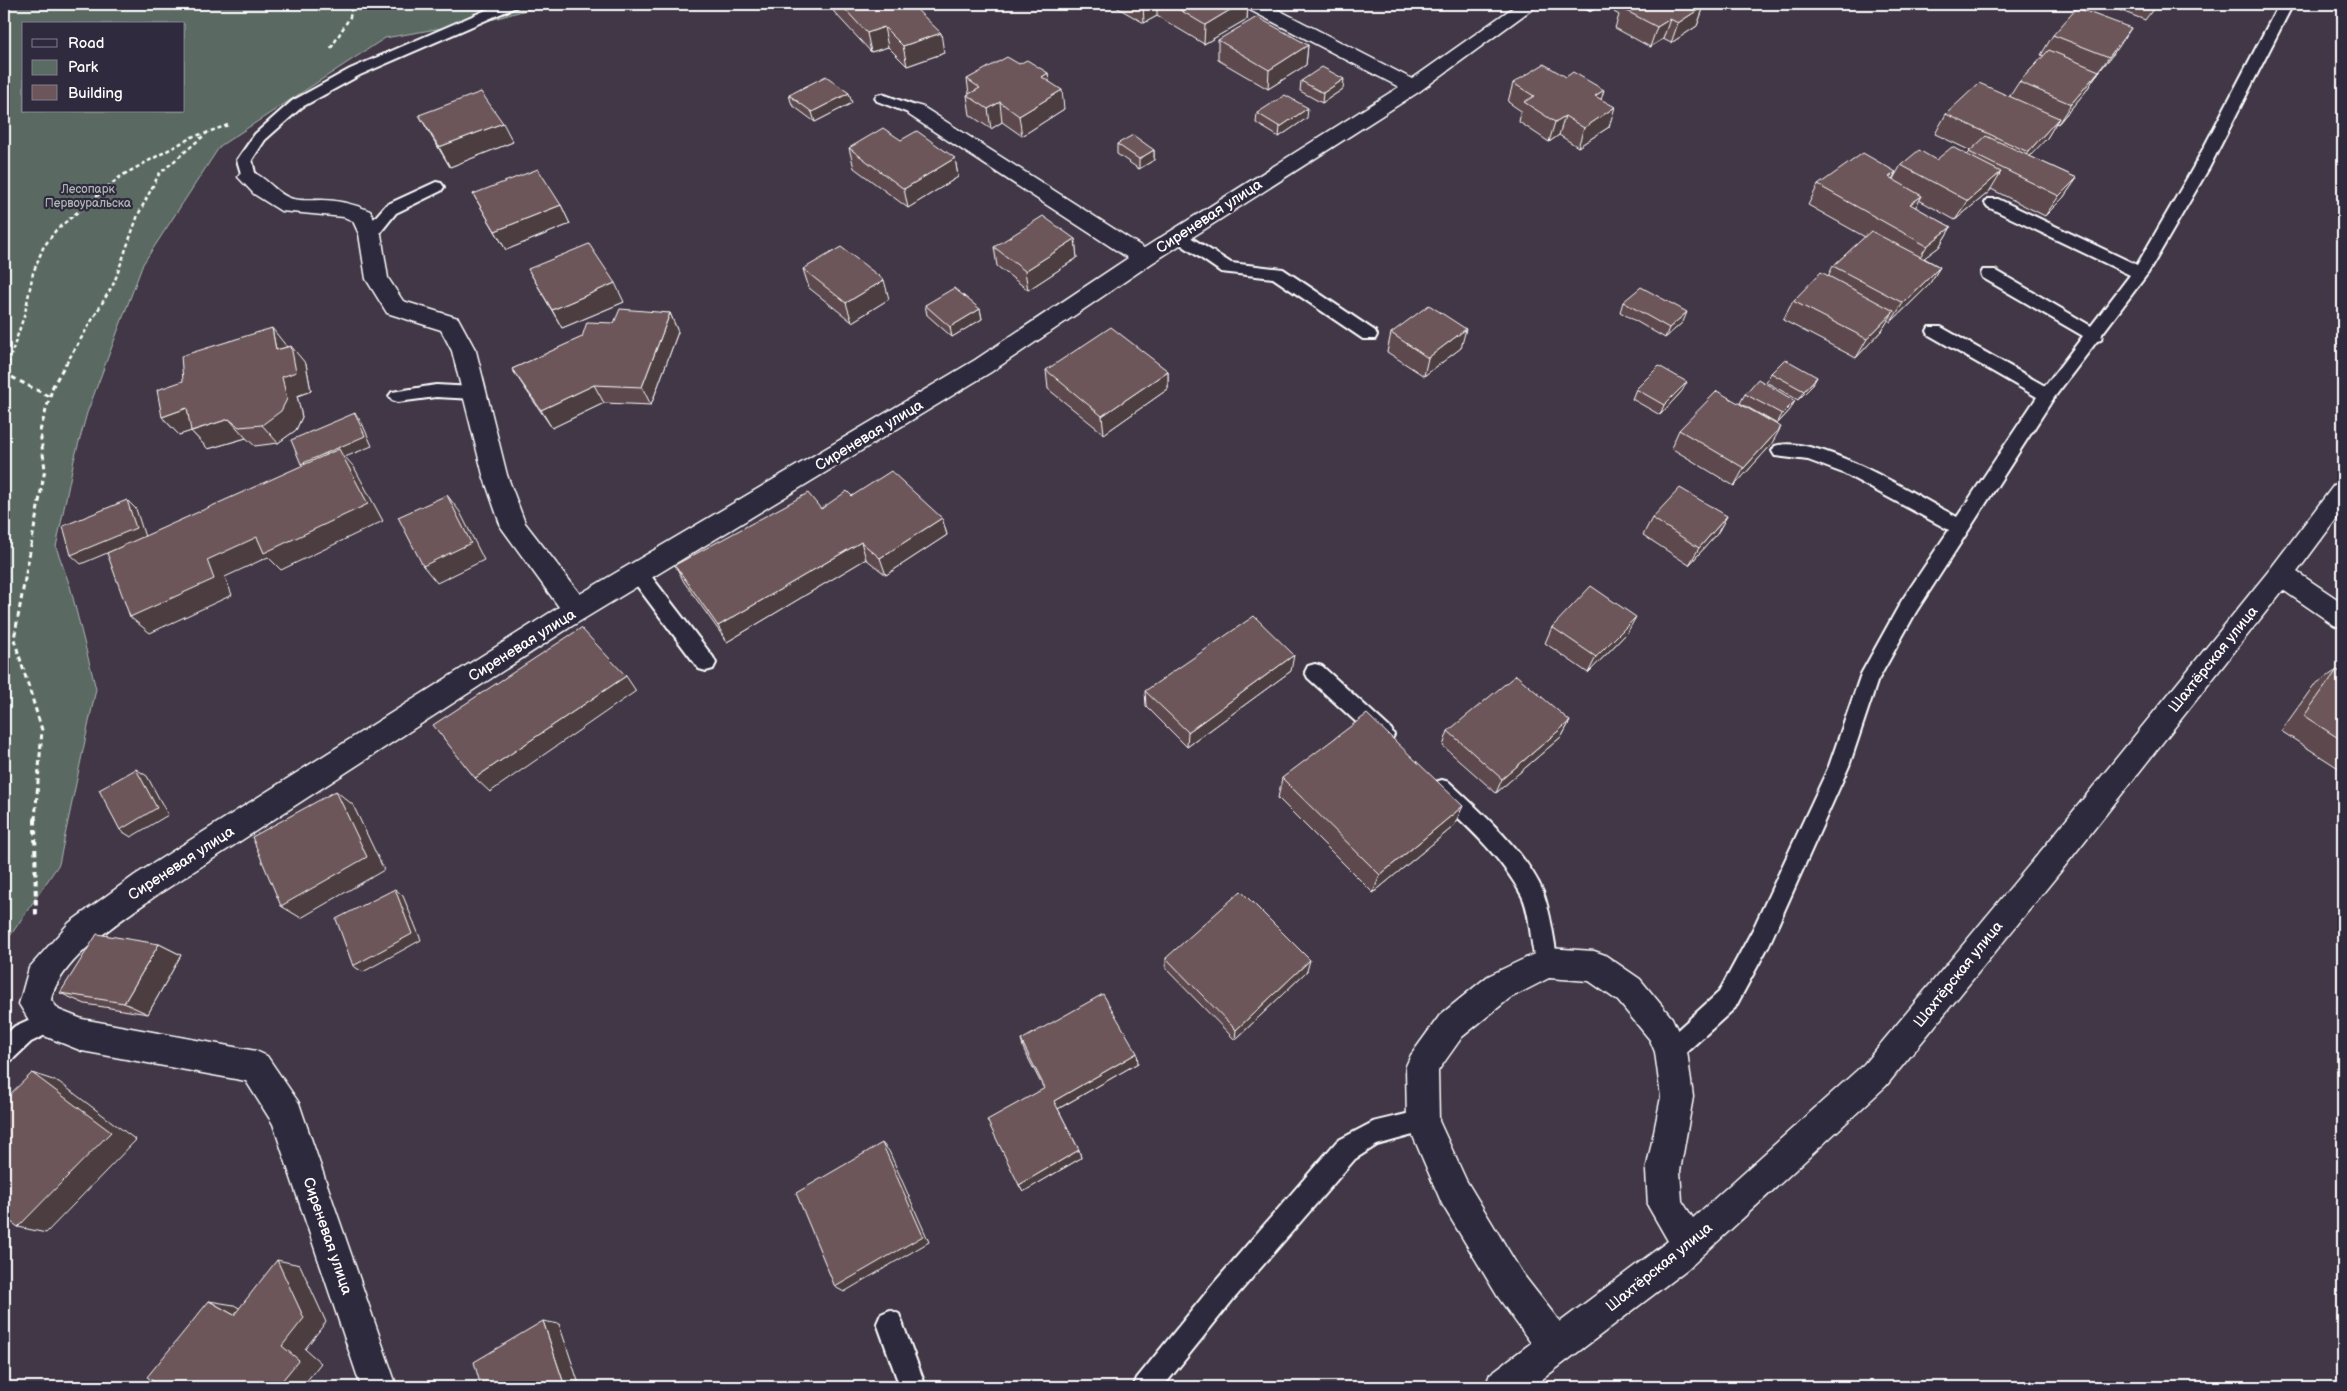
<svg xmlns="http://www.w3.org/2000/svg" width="2347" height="1391" font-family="'Balsamiq Sans',sans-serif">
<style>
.green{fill:#5a6b63;stroke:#acb5b1;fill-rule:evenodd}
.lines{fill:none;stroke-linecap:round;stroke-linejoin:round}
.lane-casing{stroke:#fff;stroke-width:4}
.street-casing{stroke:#fff;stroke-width:3}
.path-far2{stroke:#fff;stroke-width:2.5;stroke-dasharray:4 3;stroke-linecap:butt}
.path-far1{stroke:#fff;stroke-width:3;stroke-dasharray:5 4;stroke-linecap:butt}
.path{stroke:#fff;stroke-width:4;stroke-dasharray:5.5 4.5;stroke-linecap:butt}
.lane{fill:#2f2a3d;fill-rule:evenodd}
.street{fill:#2f2a3d;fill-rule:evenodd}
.wall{fill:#5d4a4d;stroke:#fff}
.shaded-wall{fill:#4c3c3f;stroke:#fff}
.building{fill:#6c565a;stroke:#fff}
.labels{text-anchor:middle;stroke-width:4.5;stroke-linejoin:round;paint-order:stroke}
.far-park-label{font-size:12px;fill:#acb5b1;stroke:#2f2a3d}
.street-label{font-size:15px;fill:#fff;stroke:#2f2a3d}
</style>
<rect width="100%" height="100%" fill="#413746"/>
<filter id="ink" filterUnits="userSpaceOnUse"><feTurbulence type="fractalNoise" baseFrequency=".02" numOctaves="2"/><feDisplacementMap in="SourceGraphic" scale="10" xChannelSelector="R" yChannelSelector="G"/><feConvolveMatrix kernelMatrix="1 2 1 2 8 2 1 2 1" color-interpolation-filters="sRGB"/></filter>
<g filter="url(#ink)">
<path class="green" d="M4,4H547L494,19L385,38L220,146L143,264L87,413L74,460L56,547L70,586L96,689L59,864L4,945ZM24,24H184V111H24Z"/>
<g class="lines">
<defs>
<path id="lane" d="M500,4H518L516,7L360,75L302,107L265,140L252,160L256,177L253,180H243L237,160L255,134L292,101L350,69Z
M1578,4H1595L1597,6L1590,10Z
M2279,4H2293L2209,168L2148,273L2102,334L2101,340L2097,341L2053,399L1916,612L1877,682L1849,766L1769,945L1735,1008L1679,1059L1671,1063L1663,1059L1659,1051L1663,1043L1719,992L1753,929L1829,766L1861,674L1902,600L1949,530L1843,473L1808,460L1775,456L1772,451L1775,446C1818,433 1917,496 1957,517L2037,397L1929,335L1927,331L1929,327H1941L2045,386L2083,336L1983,278L1981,274L1983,270H1995L2091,326L2130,275L1988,207L1985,203L1988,199H1998L2137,265L2193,168Z
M882,94L921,108L923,111L916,116L877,101L875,98L877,95Z
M436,182L441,183L444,187L441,191L396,213L376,238H364L362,234L364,230L386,205Z
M1179,230L1231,263L1283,269L1375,331L1377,335L1375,339H1363L1273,278L1221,272L1173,239L1171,235L1173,231Z
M436,385L474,387L480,389L483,393L480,397L474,399L436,397L398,402L392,400L389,396L392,392Z
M638,565L645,568L713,657L716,663L713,669L706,671L699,669L631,578L629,573L631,568Z
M1315,664L1322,666L1391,729L1394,735L1391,741L1384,744L1377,741L1308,678L1305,672L1308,666Z
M1442,780L1449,782C1479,810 1528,854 1543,892C1551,914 1554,940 1558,963L1555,971L1547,974L1539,971C1529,948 1532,916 1522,896C1502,857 1466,825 1435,796L1432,789L1435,782Z
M48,1011L56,1014L60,1022L56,1030L31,1042L12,1060L4,1064V1036L15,1026Z
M1423,1110L1431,1114L1435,1122L1431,1130L1377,1145L1355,1159L1232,1301L1163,1387H1133L1137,1378L1214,1283L1337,1141L1373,1122Z
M890,1310L899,1314L926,1387H900L877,1323L881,1314Z"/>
<path id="street" d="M1244,4H1267L1412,79L1518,4H1539L1420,91L1152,263L991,372L572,626L157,895C123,919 60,959 51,1000L59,1010L82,1019L256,1051L267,1056L299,1103L303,1115L397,1387H361L273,1124L246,1081L82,1051L37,1033L19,1004L29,968L69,923L135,875L559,607L501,527L483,475L452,351L441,330L387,313L366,279L359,234L353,221L344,217L281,211L254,194L238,177L241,172C262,167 274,195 293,199C302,201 312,200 321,200C338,200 354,204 370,211L381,234L388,278L403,301L458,318L476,351L507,475L525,523L580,594L975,360L1128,258L909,115L906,111L909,107L916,105L923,107L1144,248L1399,87L1246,8Z
M2343,482V510L2297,572L2343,603V628L2334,625L2283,590L2065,866L1886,1086L1690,1267L1532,1387H1485L1490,1374L1531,1343L1498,1297L1442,1204L1407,1122L1406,1066L1411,1055L1440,1015L1488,976L1547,948L1594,951L1605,955L1640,979L1672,1018L1687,1051L1693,1097L1680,1171L1682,1201L1693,1218L1864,1064L2045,846L2271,568L2334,485ZM1549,978L1589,981L1618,1001L1650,1040L1655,1052L1661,1097L1646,1171L1648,1206L1668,1241L1560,1322L1522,1273L1466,1180L1439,1121L1438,1071L1462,1037L1510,998Z"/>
</defs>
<use href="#lane" class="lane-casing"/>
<use href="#street" class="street-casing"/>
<path class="path-far2" d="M331,48L350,17L352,4
M8,364L25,313L33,273L43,248L56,230L121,176L194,136L207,133
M66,364L114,283L138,215L159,174L208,132L228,125"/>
<path class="path-far1" d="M4,373L50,397
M5,373L8,363
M35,820L42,730L14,639L45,469L40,431L53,386L66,363"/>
<path class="path" d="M35,819L36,919"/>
<use href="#lane" class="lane"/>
<use href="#street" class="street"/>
</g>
<path class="wall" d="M832,4H911L944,53L907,66L888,47L871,52L834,12Z
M1111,4H1248L1247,19L1204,44L1157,16L1144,23Z
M1617,4H1700L1704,6L1697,26L1671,43L1663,39L1650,47L1615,28L1619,15L1614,12Z
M2103,4H2157L2145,20Z
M2131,28L2118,48L2095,77L2086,91L2058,124L2056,123L2047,138L2029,156L2077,178L2063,198L2045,216L1991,189L1989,192L1955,220L1919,200L1915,207L1951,227L1939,247L1924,258L1940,267L1928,286L1891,322L1888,320L1882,330L1856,358L1783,320L1793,301L1828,276L1833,266L1865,237L1808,205L1818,185L1893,179L1901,165L1967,155L1971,151L1935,134L1946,114L2010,96L2019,82L2044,56L2041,55L2053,35Z
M1218,40L1308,45L1306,65L1268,89L1218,60Z
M1019,64L1048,73L1049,82L1064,109L1022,136L1002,122L991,129L970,115L967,95L969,94L967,79Z
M1301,81L1343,89L1322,103L1300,91Z
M1513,83L1601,99L1609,127L1578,147L1559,135L1549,142L1519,122L1521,111L1508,102Z
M789,95L852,103L815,122L792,105Z
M1257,113L1307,118L1279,137L1256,123Z
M419,115L513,142L450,167L430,134Z
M901,140L955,158L958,177L908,208L854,168L849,148Z
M1117,144L1154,150V160L1139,169L1117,154Z
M473,194L561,205L570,224L506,250Z
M1075,239L1077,258L1028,290L997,266L994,247Z
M528,269L624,302L562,328Z
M803,269L889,299L852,322L809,288Z
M1623,302L1683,322L1665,338L1620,312Z
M925,305L980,309L982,319L952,337L927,315Z
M670,313L678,332L651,405L604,403L552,428L524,387L512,369L614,323Z
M1391,333L1461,348L1424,376L1387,352Z
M287,347L306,364L311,391L297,396L302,417L296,430L278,443L255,446L246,438L208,449L191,431L179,435L162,417Z
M1046,370L1168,371V389L1104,434L1048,389Z
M1771,373L1817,377L1811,387L1798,400L1766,382Z
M1636,389L1682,391L1660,415L1632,399Z
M1745,394L1790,410L1777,424L1740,403Z
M1679,430L1771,445L1734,486L1671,448Z
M852,496L942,518L947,535L886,575L866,559L727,642L684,582L675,565Z
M1727,516L1717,534L1689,565L1643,535L1652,518Z
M1552,627L1627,633L1588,673L1545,643Z
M2337,670L2343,674V771L2281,731L2314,685Z
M1291,671L1187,747L1146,706L1145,691Z
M1570,721L1562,736L1496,793L1443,746L1448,731Z
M1282,778L1454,826L1373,893L1278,798Z
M159,944L181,955L148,1014L85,1004L60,993Z
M1166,958L1307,971L1235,1040L1166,969Z
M1021,1040L1138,1063L1058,1109L1079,1150L1081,1158L1023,1192L1019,1185L1044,1089L1024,1050Z"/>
<path class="shaded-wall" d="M1143,4H1157V16L1144,23Z
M1240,4H1248L1247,19L1204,44L1205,25Z
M1704,6L1697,26L1671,43L1678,23Z
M1670,19L1663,39L1650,47L1657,27Z
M884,27L888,47L871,52L867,33Z
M2131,28L2118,48L2095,77L2109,57Z
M941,33L944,53L907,66L903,46Z
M1308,45L1306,65L1268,89L1269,70Z
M2099,71L2086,91L2058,124L2071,104Z
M1048,73L1050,93L1042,77Z
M1344,79L1343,89L1322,103L1323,93Z
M1062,90L1064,109L1022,136L1019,116Z
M1604,90L1598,110L1595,96Z
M849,93L852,103L815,122L812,112Z
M1000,102L1002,122L991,129L988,109Z
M1615,107L1609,127L1578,147L1584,128Z
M1308,108L1307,118L1279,137L1280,127Z
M1565,116L1559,135L1549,142L1555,122Z
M2059,118L2047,138L2015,172L2028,152Z
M503,123L513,142L450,167L439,147Z
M1154,150V160L1139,169V159Z
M955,158L958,177L908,208L904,189Z
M1896,172L1885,192L1889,177Z
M2001,172L1989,192L1955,220L1968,201Z
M2077,178L2063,198L2045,216L2059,196Z
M1922,196L1911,215L1910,204Z
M561,205L570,224L506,250L495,231Z
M1951,227L1939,247L1915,265L1927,246Z
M1075,239L1077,258L1028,290L1025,271Z
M1940,267L1928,286L1891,322L1903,303Z
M884,280L889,299L852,322L846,303Z
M615,283L624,302L562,328L552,310Z
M980,309L982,319L952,337L950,327Z
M1894,311L1882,330L1856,358L1867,339Z
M1687,312L1683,322L1665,338L1669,328Z
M670,313L678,332L651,405L642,387Z
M272,328L287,347L276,350Z
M1466,329L1461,348L1424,376L1428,358Z
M291,346L306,364L311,391L297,396L302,417L296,430L278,443L262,425Z
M1168,371V389L1104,434L1102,416Z
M1817,377L1811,387L1798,400L1804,391Z
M1687,382L1682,391L1660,415L1664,405Z
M594,385L604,403L552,428L541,410Z
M1795,401L1790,410L1777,424L1782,414Z
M187,408L204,427L179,435L162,417Z
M355,413L362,423L372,446L345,457L354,467L383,521L281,570L268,557L225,577L232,595L150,633L130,617L309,473L301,464Z
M229,419L246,438L208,449L191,431Z
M1781,427L1771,445L1734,486L1744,468Z
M447,495L460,512L484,560L437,583L423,566Z
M127,500L136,509L145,537L81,564L71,555Z
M1727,516L1717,534L1689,565L1699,548Z
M942,518L947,535L886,575L880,558Z
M861,542L866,559L727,642L718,626Z
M1636,617L1627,633L1588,673L1596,657Z
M1294,655L1291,671L1187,747L1188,732Z
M626,676L636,691L490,792L475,778Z
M1570,721L1562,736L1496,793L1502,779Z
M136,769L147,776L168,815L131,837L120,830Z
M336,791L353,805L384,870L301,918L281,906Z
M1463,806L1454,826L1373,893L1380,875Z
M395,889L403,896L421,940L363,972L353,966Z
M159,944L181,955L148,1014L124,1003Z
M1310,960L1307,971L1235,1040L1236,1030Z
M1137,1053L1138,1063L1056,1110L1054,1101Z
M32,1073L59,1082L136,1140L46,1233L18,1227Z
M882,1143L889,1151L929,1242L844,1292L835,1287Z
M1079,1150L1081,1158L1023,1192L1019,1185Z
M277,1260L300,1265L326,1322L305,1349L321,1363L302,1387H277L282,1346Z
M209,1301L234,1305L258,1319L234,1315Z
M543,1321L559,1324L580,1387H565Z"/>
<path class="building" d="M840,4H911L941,33L903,46L884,27L867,33Z
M1170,4H1240L1205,25Z
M1628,4H1700L1704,6L1678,23L1670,19L1657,27L1621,8Z
M2077,8L2131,28L2109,57L2053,35Z
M1257,17L1308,45L1269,70L1218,40Z
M2049,50L2099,71L2071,104L2019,82Z
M1007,57L1019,64L1027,60L1048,73L1042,77L1062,90L1019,116L1000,102L988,109L967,95L980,88L967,79Z
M1544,64L1566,77L1573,72L1604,90L1595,96L1615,107L1584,128L1565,116L1555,122L1524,102L1534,96L1513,83Z
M1322,67L1344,79L1323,93L1301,81Z
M826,76L849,93L812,112L789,95Z
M1979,83L2059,118L2028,152L1946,114Z
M481,92L503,123L439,147L419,115Z
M1285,95L1308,108L1280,127L1257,113Z
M883,128L901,140L917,131L955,158L904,189L849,148Z
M1133,135L1154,150L1139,159L1117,144Z
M1986,136L2077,178L2059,196L1969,152Z
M1952,147L2001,172L1968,201L1901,165L1919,150L1936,160Z
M1863,153L1896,172L1889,177L1922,196L1910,204L1951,227L1927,246L1818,185Z
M538,169L561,205L495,231L473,194Z
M1043,216L1075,239L1025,271L994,247Z
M1871,231L1940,267L1903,303L1833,266Z
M589,244L615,283L552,310L528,269Z
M841,247L884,280L846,303L803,269Z
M1821,272L1894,311L1867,339L1793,301Z
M1641,287L1687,312L1669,328L1623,302Z
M954,288L980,309L950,327L925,305Z
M1429,305L1466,329L1428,358L1391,333Z
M620,309L670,313L642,387L594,385L541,410L512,369L582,337L587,322L614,323Z
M1111,327L1168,371L1102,416L1046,370Z
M272,328L276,350L291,346L296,372L282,377L287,399L281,411L262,425L239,427L229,419L191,431L187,408L162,417L157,390L183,381L181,356Z
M1785,359L1817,377L1804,391L1771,373Z
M1659,366L1687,382L1664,405L1636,389Z
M1758,379L1795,401L1782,414L1745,394Z
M1717,391L1781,427L1744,468L1679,430Z
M355,413L365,436L301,464L291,440Z
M339,449L368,504L264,553L257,537L207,560L214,579L130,617L107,553Z
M891,471L942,518L880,558L861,542L718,626L675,565L808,493L821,509L847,491L852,496Z
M1680,488L1727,516L1699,548L1652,518Z
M447,495L471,543L423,566L398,517Z
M127,500L136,528L71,555L63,526Z
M1591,586L1636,617L1596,657L1552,627Z
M1254,616L1294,655L1188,732L1145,691Z
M581,628L626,676L475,778L433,725Z
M2337,670L2343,674V741L2304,716Z
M1516,675L1570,721L1502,779L1448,731Z
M1367,714L1463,806L1380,875L1282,778Z
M136,769L157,808L120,830L99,790Z
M336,791L367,857L281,906L252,837Z
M395,889L412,934L353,966L336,919Z
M1241,891L1310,960L1236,1030L1166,958Z
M97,934L159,944L124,1003L60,993Z
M1103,994L1137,1053L1054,1101L1079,1150L1019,1185L987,1120L1045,1088L1021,1040Z
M32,1073L111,1132L18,1227L4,1217V1100Z
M882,1143L923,1236L835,1287L796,1193Z
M277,1260L304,1318L282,1346L299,1360L277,1387H162L147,1377L209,1301L234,1315Z
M543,1321L565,1387H481L474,1362Z"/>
</g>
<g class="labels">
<g class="far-park-label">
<text x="88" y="193">Лесопарк<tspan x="88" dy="14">Первоуральска</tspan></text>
</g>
<g class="street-label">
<text transform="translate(1209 216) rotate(-33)" y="5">Сиреневая улица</text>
<text transform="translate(869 435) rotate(-31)" y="5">Сиреневая улица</text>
<text transform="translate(522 645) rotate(-32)" y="5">Сиреневая улица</text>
<text transform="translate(2213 659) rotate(-51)" y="5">Шахтёрская улица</text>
<text transform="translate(181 863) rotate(-33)" y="5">Сиреневая улица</text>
<text transform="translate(1958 974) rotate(-51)" y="5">Шахтёрская улица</text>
<text transform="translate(328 1236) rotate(71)" y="5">Сиреневая улица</text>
<text transform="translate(1659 1267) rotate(-39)" y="5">Шахтёрская улица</text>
</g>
</g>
<rect width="2347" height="1391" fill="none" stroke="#2f2a3d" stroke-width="20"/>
<rect x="10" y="10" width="2327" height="1371" fill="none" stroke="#fff" stroke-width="2" filter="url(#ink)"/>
<rect x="22" y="22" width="162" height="90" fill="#2f2a3d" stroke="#827f8b"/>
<rect x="32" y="39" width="25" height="8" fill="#2f2a3d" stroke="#827f8b"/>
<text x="68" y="48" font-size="15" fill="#ffffff">Road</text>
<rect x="32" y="60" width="25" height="15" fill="#5a6b63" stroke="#827f8b"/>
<text x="68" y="72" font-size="15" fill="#ffffff">Park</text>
<rect x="32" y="85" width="25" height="15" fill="#6c565a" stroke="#827f8b"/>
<text x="68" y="98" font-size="15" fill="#ffffff">Building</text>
</svg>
